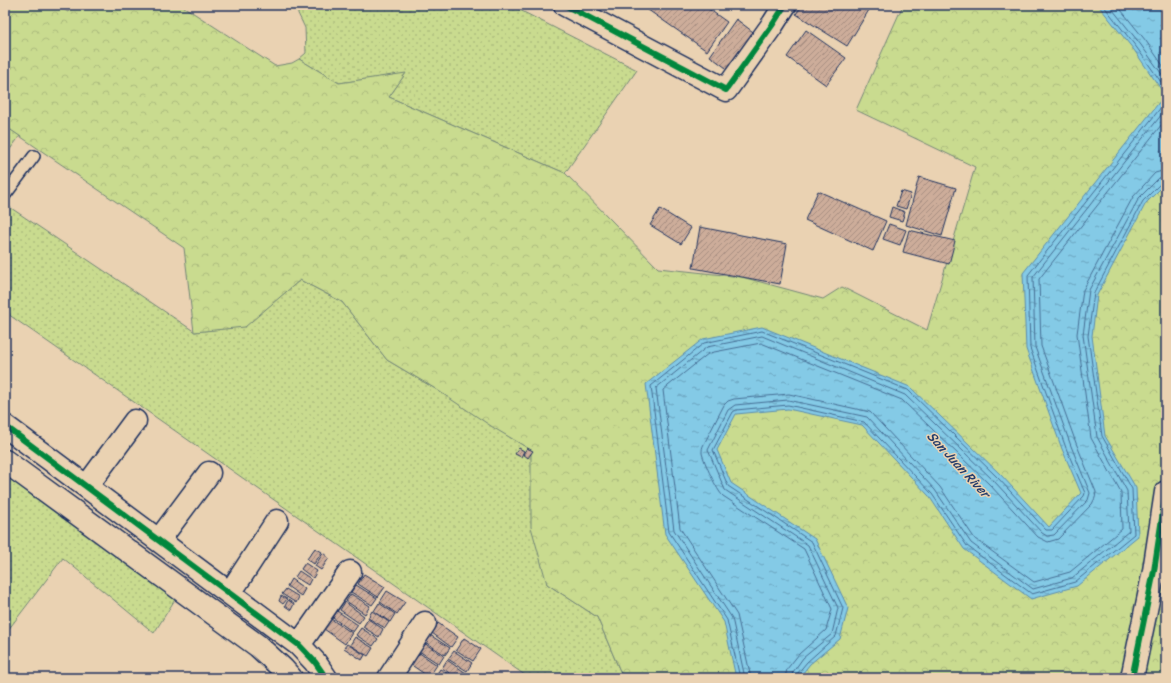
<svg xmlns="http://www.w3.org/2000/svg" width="1171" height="683" font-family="Sriracha,sans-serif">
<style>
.grass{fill:url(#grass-dots);stroke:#728576}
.forest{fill:url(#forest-crowns);stroke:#728576}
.water{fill:url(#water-ripples);stroke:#5a8cb0}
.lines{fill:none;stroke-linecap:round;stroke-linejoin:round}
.shore{stroke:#456d94;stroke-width:1}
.building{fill:url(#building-hatch);stroke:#1b2f5e}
.service-casing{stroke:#1b2f5e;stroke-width:14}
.minor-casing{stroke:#1b2f5e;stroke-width:25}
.service{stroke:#ead2b2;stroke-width:11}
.minor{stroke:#ead2b2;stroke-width:22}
.cycleway-casing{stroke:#ead2b2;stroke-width:8}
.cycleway{stroke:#00873e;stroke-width:6}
.labels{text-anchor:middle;stroke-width:3;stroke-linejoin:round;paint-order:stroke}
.water-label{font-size:13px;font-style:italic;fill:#263e6c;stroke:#ead2b2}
</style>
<defs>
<pattern id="grass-dots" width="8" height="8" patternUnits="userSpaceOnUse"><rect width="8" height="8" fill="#c9db8f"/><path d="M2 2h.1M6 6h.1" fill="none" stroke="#acbc7e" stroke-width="1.8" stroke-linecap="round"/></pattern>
<pattern id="forest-crowns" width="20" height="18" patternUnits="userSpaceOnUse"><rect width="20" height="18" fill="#c9db8f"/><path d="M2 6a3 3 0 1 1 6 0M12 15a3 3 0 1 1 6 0" fill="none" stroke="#acbc7e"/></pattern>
<pattern id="water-ripples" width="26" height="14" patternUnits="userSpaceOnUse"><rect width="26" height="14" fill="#84cae6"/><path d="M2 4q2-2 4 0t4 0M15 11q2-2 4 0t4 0" fill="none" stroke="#6ba4be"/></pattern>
<pattern id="building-hatch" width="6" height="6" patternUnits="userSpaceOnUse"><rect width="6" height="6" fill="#cdad9a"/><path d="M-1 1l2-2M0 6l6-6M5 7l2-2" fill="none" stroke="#a68d81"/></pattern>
</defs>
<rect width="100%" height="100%" fill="#ead2b2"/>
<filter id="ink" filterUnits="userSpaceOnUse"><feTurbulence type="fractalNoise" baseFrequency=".025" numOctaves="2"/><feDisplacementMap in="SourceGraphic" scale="8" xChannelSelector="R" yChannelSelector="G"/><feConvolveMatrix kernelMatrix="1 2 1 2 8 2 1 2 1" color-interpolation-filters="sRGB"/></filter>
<g filter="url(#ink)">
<path class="grass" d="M294,5H510L637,70L565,173L389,97L405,74L339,83L299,59L306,53L305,28Z
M5,126L20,136L5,156Z
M5,204L195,332L245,326L300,280L342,302L387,360L439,391L532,451L547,584L597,617L623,678H529L5,312Z
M5,461L181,590L154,633L63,558L5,634Z"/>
<path class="forest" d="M5,5H56L68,12L73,5H181L275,66L292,63L299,59L339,83L406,73L389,97L565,173L658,268L742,277L823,299L842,287L927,330L975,167L856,110L903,5H1166V678H623L597,617L547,584L531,527V450L494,428L434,388L387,360L342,302L300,280L245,327L194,332L184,248L5,126Z"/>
<path class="water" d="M1098,5H1166V183L1146,203L1097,295L1092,336L1105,436L1136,488L1138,536L1077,586L1031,599L964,549L929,496L862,425L788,409L736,414L717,450L731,483L815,539L848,608L840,639L810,664L799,678H736L724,622L665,534L646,384L703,339L762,327L910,387L1001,475L1049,527L1081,493L1062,449L1026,349L1023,273L1165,95L1134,50Z"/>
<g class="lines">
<path class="shore" d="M1103,5L1137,48L1166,89
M1109,5L1141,45L1166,80
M1117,5L1146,41L1166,70
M740,678L727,620L669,532L651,386L704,343L762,331L908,390L998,478L1046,530H1052L1084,496L1085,493L1066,448L1030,348L1028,275L1166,101
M745,678L732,618L674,530L656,388L707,347L762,336L905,395L994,481L1042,533L1047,536L1054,535L1088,500L1090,493L1071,446L1035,347L1033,277L1166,109
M751,678L737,615L680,528L663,390L709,353L761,343L902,400L990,485L1038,537L1048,542L1058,539L1092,504L1095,498L1096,492L1076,443L1041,346L1039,279L1166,119
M785,678L787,669L799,654L826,630L832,609L804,549L723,496C717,491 704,462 702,453C702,450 702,447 704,444L724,405L728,401L734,399L789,394L870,412L940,487L975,539L1034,582L1070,572L1122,529L1121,492L1091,438L1077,334L1083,290L1133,197L1155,173L1166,170
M791,678L793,672L803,658L832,634L838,608L808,545L725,490L708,450L728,410L735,405L788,400L867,417L935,490L971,543L1033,589L1072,578L1129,531L1127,491L1097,437L1083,335L1089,290L1139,198L1159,178L1166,176
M796,678L797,674L807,662L836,636L843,608L812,542L728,486L713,450L733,412L736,410L788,405L864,422L932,494L967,546L1032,594L1075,582L1134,534L1132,489L1102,436L1088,336L1094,293L1143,201L1162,182L1166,181"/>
</g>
<path class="building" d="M641,5H703L727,22L707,51Z
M802,5H872L847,46L796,14Z
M736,19L761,38L734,74L710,56Z
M806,30L846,58L826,85L787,57Z
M919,177L956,188L942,236L906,225Z
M818,191L886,221L873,251L805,220Z
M901,191L911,194L906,209L896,206Z
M892,207L905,212L902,221L889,217Z
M660,209L691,228L681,244L650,225Z
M889,224L906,230L900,245L883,239Z
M700,227L787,244L780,284L693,268Z
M909,230L955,241L949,264L903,252Z
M519,448L524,451L521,457L515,454Z
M527,448L533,451L528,458L523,454Z
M315,548L322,552L314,564L307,559Z
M323,553L329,558L321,570L315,566Z
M305,563L317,571L313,578L301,569Z
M299,571L311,579L308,585L295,577Z
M364,574L385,587L378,597L358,584Z
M291,579L305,589L301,596L287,586Z
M356,585L377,598L372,605L351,592Z
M286,589L299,597L296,603L282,594Z
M387,591L405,602L397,614L380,602Z
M351,594L370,606L365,614L346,601Z
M281,596L287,599L283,604L279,601Z
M288,600L294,604L291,610L285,606Z
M345,602L364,616L359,623L340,610Z
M379,603L395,614L390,622L374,611Z
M337,611L358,625L353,632L333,618Z
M372,611L389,622L385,628L368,618Z
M331,619L352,633L345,644L324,629Z
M368,619L383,629L379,637L363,627Z
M438,623L458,637L451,647L432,633Z
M361,628L378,639L373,646L356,635Z
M430,635L450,648L445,655L425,642Z
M355,637L373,648L368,656L350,645Z
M464,638L481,649L473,661L456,650Z
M424,643L444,656L439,664L419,651Z
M347,644L365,655L362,660L344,648Z
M454,651L472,663L467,671L448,659Z
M418,652L437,665L429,677L410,664Z
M447,660L466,673L462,678H457L442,668Z
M440,669L455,678H434Z"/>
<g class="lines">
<defs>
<path id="service" d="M5,195L34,156"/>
<path id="minor" d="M565,5L726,90L773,24L785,5
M5,426L299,645L315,662L326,678
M5,461L258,646L283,669L291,678
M87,486L135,421
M159,540L209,473
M230,593L277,521
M299,645L350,572
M389,678L425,623
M1132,678L1154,571L1166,492"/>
</defs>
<use href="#service" class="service-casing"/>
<use href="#minor" class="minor-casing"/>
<use href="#service" class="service"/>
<use href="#minor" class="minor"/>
<defs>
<path id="cycleway" d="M565,5L726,90L773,24L785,5
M5,426L299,645L315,662L326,678
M1132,678L1154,571L1166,492"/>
</defs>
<use href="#cycleway" class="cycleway-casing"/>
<use href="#cycleway" class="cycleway"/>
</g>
</g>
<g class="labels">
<g class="water-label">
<text transform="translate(959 464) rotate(47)" y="5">San Juan River</text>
</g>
</g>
<rect width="1171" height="683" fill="none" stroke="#ead2b2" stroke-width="20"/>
<rect x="10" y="10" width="1151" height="663" fill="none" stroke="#1b2f5e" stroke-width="1.5" filter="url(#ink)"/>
</svg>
